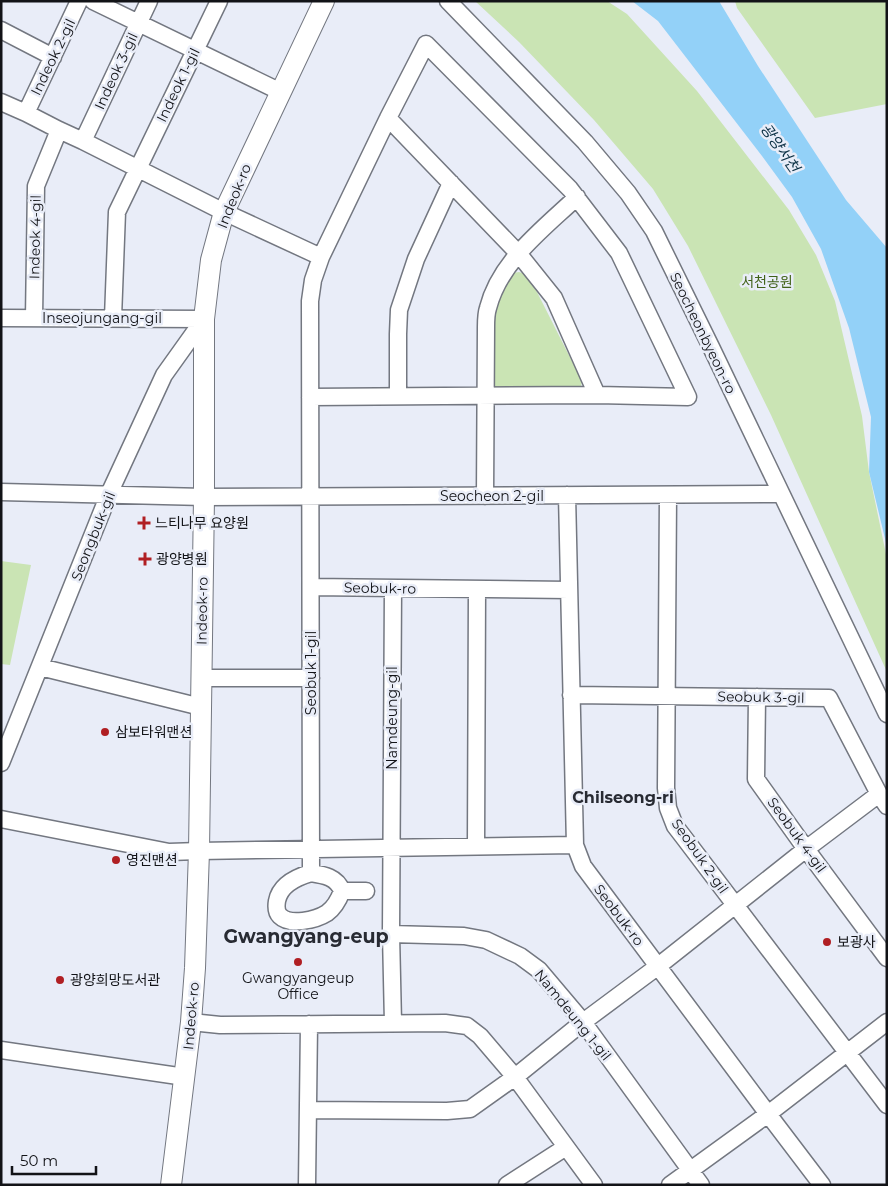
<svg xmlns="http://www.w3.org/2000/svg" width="888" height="1186" font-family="Montserrat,'Noto Sans KR',sans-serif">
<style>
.green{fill:#cae4b4}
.water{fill:#93d1f8}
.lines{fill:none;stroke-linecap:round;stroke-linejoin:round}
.minor-casing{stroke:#737780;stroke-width:19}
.major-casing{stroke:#737780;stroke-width:22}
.minor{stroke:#fff;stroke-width:16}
.major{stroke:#fff;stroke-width:20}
.poi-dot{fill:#b01f23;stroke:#e9edf8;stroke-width:2}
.labels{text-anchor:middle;stroke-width:5;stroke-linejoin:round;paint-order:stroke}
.street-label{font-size:14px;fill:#121317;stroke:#e9edf8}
.park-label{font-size:14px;fill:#416219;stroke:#e9edf8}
.poi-label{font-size:14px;fill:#121317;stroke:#e9edf8;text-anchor:start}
.water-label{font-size:15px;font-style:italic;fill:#0b3044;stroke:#e9edf8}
.quarter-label{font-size:16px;font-weight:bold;fill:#282b33;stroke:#e9edf8}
.district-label{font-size:19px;font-weight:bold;fill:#282b33;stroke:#e9edf8}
</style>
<rect width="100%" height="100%" fill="#e9edf8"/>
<path class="green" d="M475,1H607L627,14L697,91L789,210L816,255L835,301L862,416L869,472L887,559V672L771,415L688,246L653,189L594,120L519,42Z
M735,1H887V104L815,118L737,8Z
M519,272L525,274L537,292L582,381L581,387L578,389H491C493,362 490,330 498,304C501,293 507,283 513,273Z
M1,561L31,565L10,665L1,664Z"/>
<path class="water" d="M632,1H719L758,66L846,200L887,248V547L869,472L871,417L849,328L821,249L792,197L762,156L658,21Z"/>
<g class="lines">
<defs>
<path id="minor" d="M93,1L281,92
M448,1L585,142L628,193L654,231L711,347L887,714
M1,30L53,57
M1,102L26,113L59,130L83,141L224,212L321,257
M26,113L79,1
M388,118L518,253L554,298L597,395
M83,141L149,1
M1,318L204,319
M34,318L36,186L59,130
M113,318L117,212L219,1
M398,396V334L399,310L416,259L451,183
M310,397L597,395L688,397L619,253L570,189L426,44L388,118L321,257L313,280L310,301L311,873
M1,492L204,497L781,494
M567,495L575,845L583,866L768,1114L822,1185
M668,495L666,788L668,808L675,826L685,839L887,1105
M485,496L486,327C486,321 486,314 488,308C500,261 543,229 577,197
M311,587L569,590
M393,588L391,934L393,1023
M40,667L201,707
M201,678H311
M571,695L829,698L879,794L887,806
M757,697L756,779L806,849L887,958
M1,763L109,494L164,375L204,319
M1,819L169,852L199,851L575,845
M476,846L477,589
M311,873C324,875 337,877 342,891C339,899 334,908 327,913C316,920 290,926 280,916C276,912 276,907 277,901C280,885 297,877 311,873Z
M342,891H366
M391,934L464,936L486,940L520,956L539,970L583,1022L701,1185
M191,1022L220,1025L445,1023L467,1026L480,1036L515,1077L594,1185
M1,1050L185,1077
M308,1110L447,1111L470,1109L515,1077L583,1022L657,967L806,849L879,794
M307,1185L309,1024
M507,1185L566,1147
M670,1185L768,1114L887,1022"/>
<path id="major" d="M171,1185L191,1022L195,968L199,851L204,497V319L211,260L224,212L324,1"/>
</defs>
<use href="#minor" class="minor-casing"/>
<use href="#major" class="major-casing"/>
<use href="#minor" class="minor"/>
<use href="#major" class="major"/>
</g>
<g class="poi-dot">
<path d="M141.5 515.5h5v5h5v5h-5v5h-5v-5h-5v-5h5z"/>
<path d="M142.5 551.5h5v5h5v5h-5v5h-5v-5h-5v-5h5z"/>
<circle cx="105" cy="732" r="5"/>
<circle cx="116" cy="860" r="5"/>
<circle cx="827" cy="942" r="5"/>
<circle cx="298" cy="962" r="5"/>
<circle cx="60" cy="980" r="5"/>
</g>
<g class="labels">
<g class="street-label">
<text transform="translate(53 57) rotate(-64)" y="5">Indeok 2-gil</text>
<text transform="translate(116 71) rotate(-65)" y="5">Indeok 3-gil</text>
<text transform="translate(178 85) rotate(-64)" y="5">Indeok 1-gil</text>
<text transform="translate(234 196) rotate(-68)" y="5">Indeok-ro</text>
<text transform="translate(35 237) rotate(-89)" y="5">Indeok 4-gil</text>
<text x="102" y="323">Inseojungang-gil</text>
<text transform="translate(703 333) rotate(64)" y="5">Seocheonbyeon-ro</text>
<text x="492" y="501">Seocheon 2-gil</text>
<text transform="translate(93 536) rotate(-68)" y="5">Seongbuk-gil</text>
<text transform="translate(380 588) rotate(1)" y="5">Seobuk-ro</text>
<text transform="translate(202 611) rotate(-89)" y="5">Indeok-ro</text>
<text transform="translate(311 673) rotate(-90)" y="5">Seobuk 1-gil</text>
<text transform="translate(761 697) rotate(1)" y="5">Seobuk 3-gil</text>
<text transform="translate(392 718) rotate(-90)" y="5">Namdeung-gil</text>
<text transform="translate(797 835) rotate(54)" y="5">Seobuk 4-gil</text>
<text transform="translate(700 856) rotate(55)" y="5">Seobuk 2-gil</text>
<text transform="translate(619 915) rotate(53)" y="5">Seobuk-ro</text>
<text transform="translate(573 1015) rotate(51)" y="5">Namdeung 1-gil</text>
<text transform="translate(191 1016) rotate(-85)" y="5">Indeok-ro</text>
</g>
<g class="park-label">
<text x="767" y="287">서천공원</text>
</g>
<g class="poi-label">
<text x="155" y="528">느티나무 요양원</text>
<text x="156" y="564">광양병원</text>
<text x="115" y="737">삼보타워맨션</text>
<text x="126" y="865">영진맨션</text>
<text x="837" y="947">보광사</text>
<text x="298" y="983" text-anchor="middle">Gwangyangeup<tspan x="298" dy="16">Office</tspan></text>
<text x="70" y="985">광양희망도서관</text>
</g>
<g class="water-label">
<text transform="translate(780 148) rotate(55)" y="5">광양서천</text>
</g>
<g class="quarter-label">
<text x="623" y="803">Chilseong-ri</text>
</g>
<g class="district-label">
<text x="306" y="943">Gwangyang-eup</text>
</g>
</g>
<rect width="888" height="1186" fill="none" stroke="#121317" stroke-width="5"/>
<path d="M12 1166v8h84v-8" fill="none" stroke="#121317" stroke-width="2.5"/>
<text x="20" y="1166" font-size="15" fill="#121317" stroke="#e9edf8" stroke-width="4" paint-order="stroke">50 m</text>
</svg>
